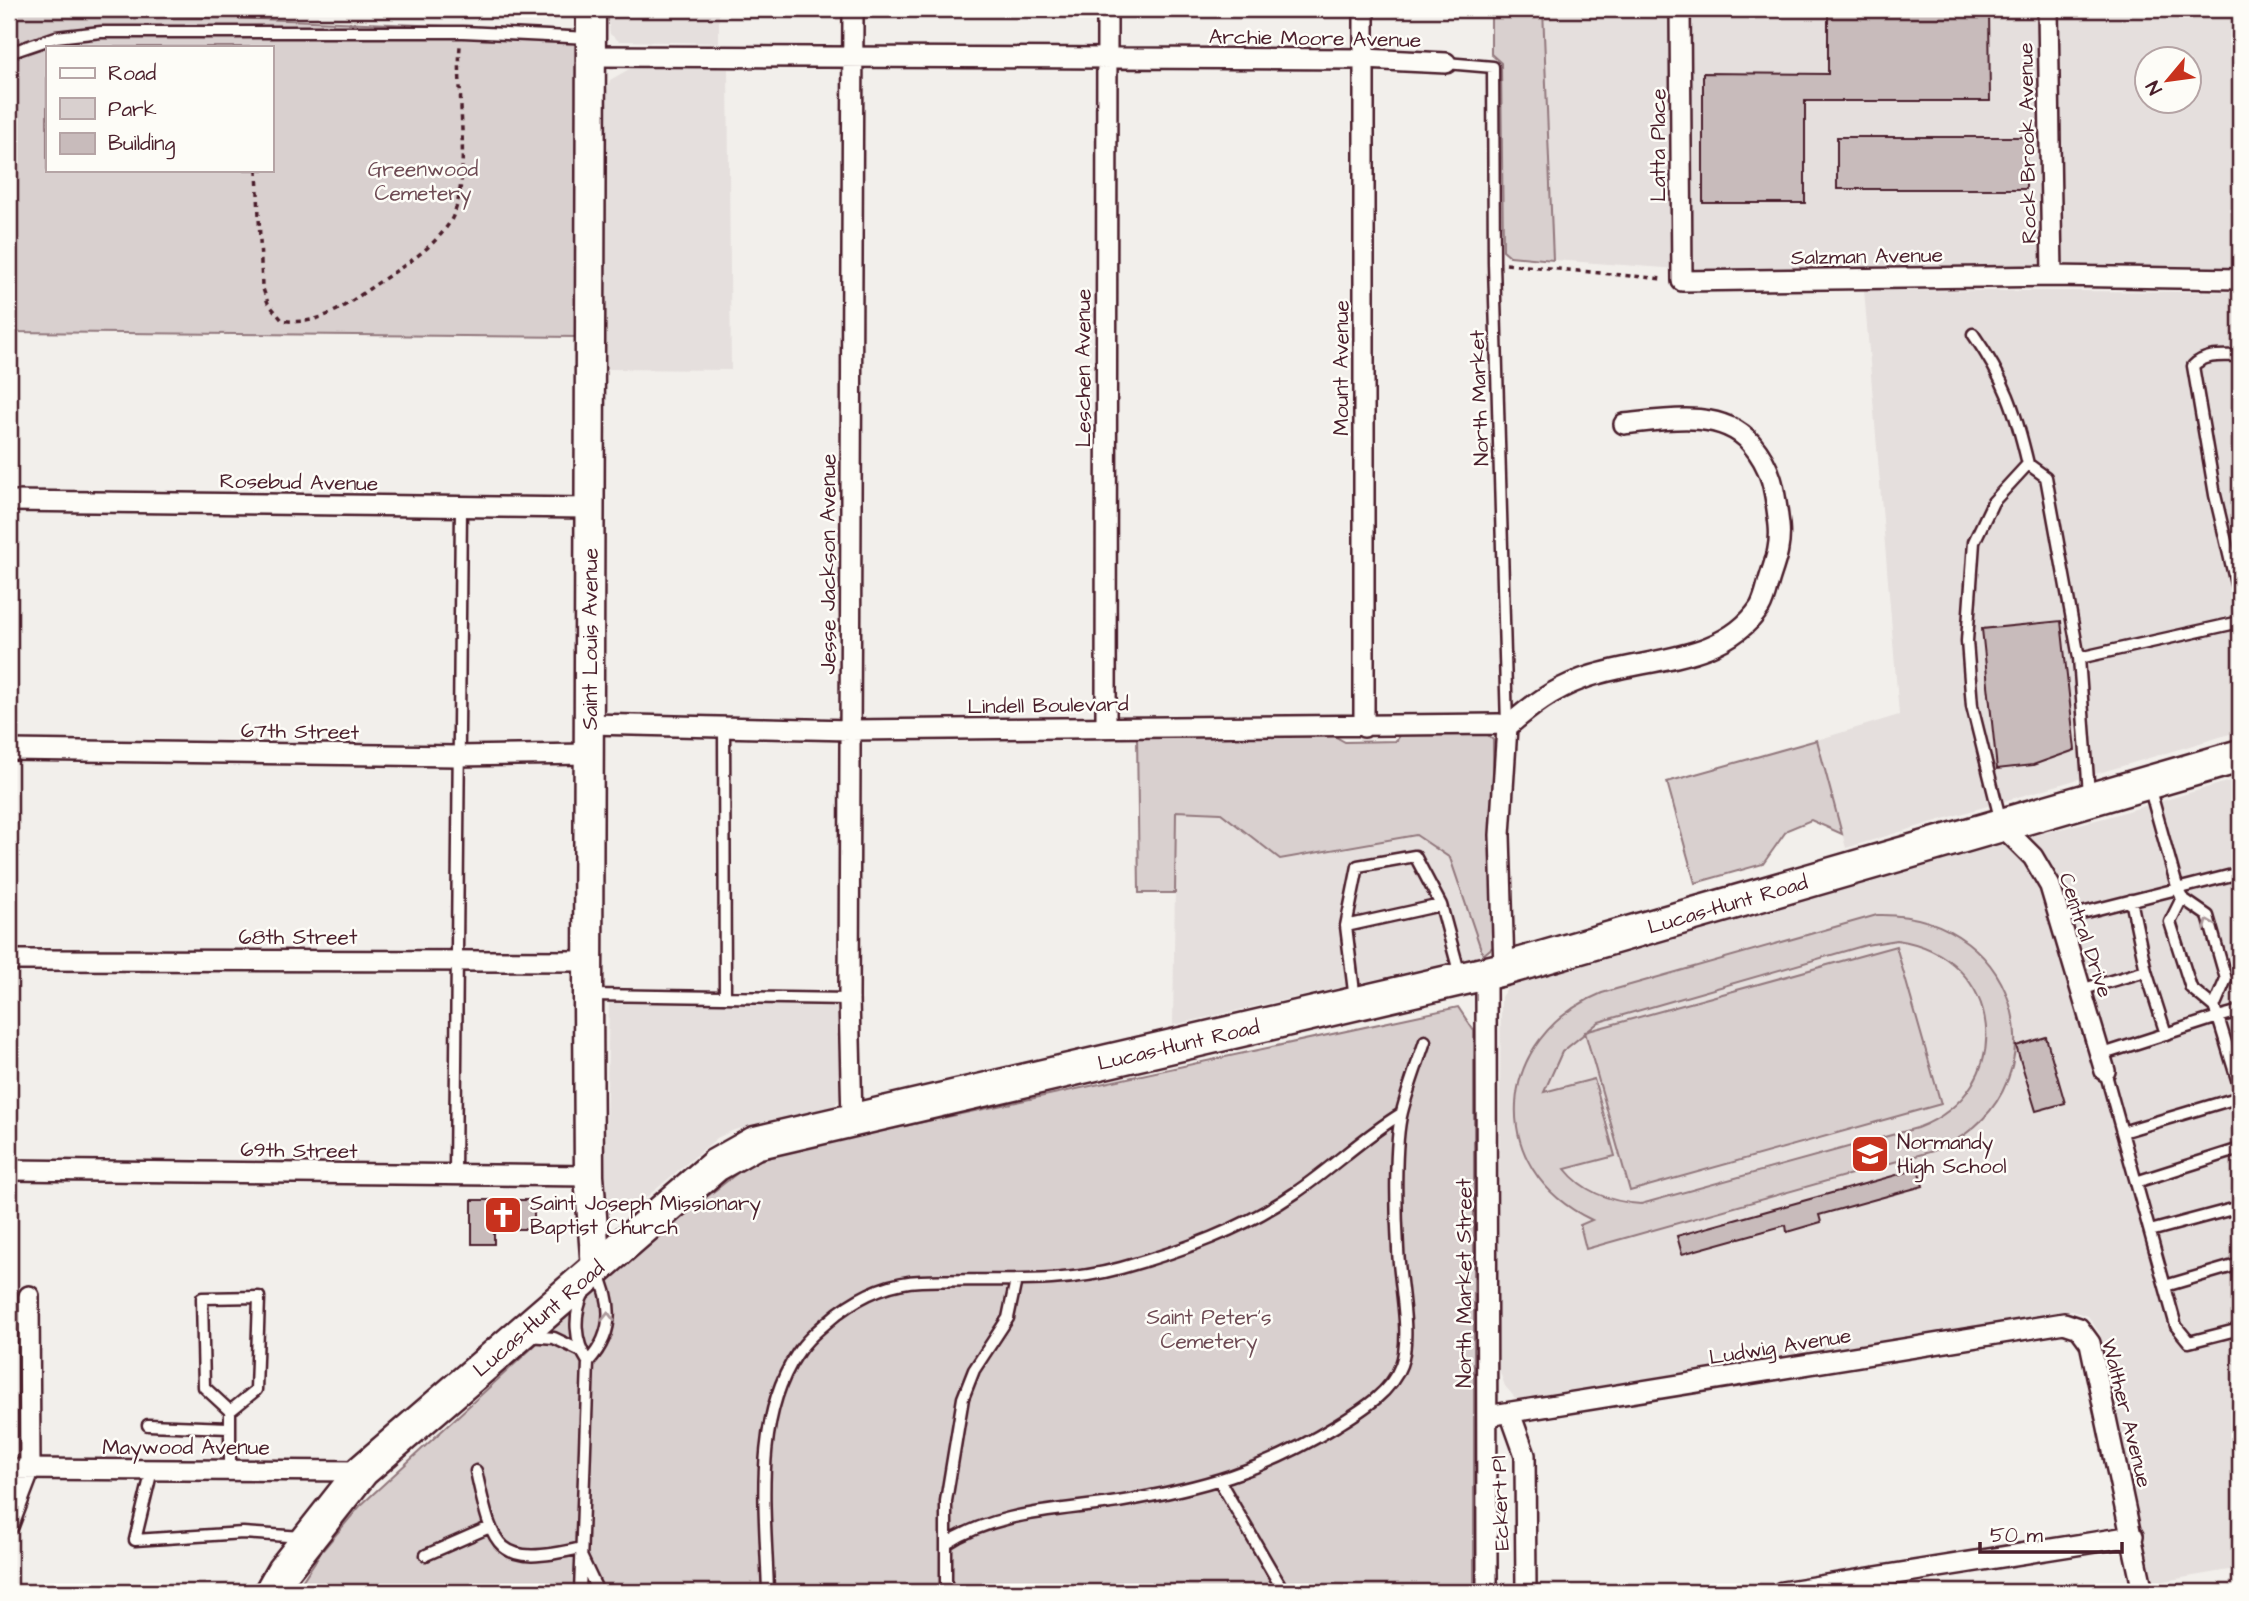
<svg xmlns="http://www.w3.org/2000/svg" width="2249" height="1601" font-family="'Architects Daughter',sans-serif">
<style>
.built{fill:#e5dfdd;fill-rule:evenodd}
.green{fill:#d9d0cf;stroke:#92787d;stroke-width:2;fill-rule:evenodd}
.building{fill:#c8bbbb;stroke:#4a1f2b;stroke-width:2}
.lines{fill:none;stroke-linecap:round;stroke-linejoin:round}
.lane-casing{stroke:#4a1f2b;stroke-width:15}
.street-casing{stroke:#4a1f2b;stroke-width:24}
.secondary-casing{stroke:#4a1f2b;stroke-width:33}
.primary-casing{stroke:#4a1f2b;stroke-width:37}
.path{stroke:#4a1f2b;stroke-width:3.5;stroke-dasharray:5 5;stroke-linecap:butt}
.lane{stroke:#fdfcf7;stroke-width:10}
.street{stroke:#fdfcf7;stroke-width:19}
.secondary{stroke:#fdfcf7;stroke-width:28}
.primary{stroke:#fdfcf7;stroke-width:32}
.oneway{stroke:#ac999b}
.labels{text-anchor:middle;stroke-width:5;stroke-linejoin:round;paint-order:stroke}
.street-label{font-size:21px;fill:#4a1f2b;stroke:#fdfcf7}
.park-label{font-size:21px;fill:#6e4b54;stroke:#fdfcf7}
.poi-label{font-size:21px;fill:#4a1f2b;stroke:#fdfcf7;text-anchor:start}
</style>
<rect width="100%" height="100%" fill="#f2efeb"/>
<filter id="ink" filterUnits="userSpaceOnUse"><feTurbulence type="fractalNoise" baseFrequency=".0143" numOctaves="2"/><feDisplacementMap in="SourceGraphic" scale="14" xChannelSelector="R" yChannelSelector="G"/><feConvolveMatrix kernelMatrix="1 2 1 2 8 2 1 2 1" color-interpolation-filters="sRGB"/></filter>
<g filter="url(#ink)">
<path class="built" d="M606,9H719V43L619,41L610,34Z
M1543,9H2240V270L2038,267L1693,270L1553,260ZM2148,60H2190V102H2148Z
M631,68L728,69L731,370L605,369L607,90L610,80Z
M1864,290L2240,292V731L1846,848L1817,740L1899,715Z
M2240,778V1568L2153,1583L2100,1334L2088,1316L2072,1311L1516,1399L1505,1386L1497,1364L1501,997L1509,985L1975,850L2104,818Z
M1176,811L1221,813L1280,859L1416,835L1450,858L1483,955L1173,1025Z
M609,1001L838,1006L840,1098L834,1106L734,1130L717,1138L636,1206L614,1205L606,1196L605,1180Z"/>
<path class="green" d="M9,9H74L75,12L576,31L578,337L9,332ZM47,47H271V170H47Z
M1491,9H1543L1553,260L1510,256L1503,250L1501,63L1491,54Z
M1327,732L1345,742L1397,741L1399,734H1487L1493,740L1494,946L1483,955L1450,858L1416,835L1280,859L1221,813L1176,811L1175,893H1139L1137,735Z
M1817,740L1842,834L1811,820L1787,830L1763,864L1695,883L1667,782Z
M1877,915C2026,911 2069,1098 1933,1151L1586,1249L1580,1225L1592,1220C1484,1169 1494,1037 1602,993ZM1897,940C2005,956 2019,1089 1917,1128L1641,1204C1612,1202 1584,1193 1565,1169L1615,1156L1594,1079L1544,1092L1562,1052L1599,1022L1866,945Z
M1896,946L1941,1104L1630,1191L1585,1032Z
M1458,1007L1474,1031V1592H295L322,1551L360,1506L641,1248L749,1164L779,1153Z"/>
<path class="building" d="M1828,9H1989L1990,101H1805V203H1703V73L1828,74Z
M1837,137H2026V189H1837Z
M2061,621L2075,750L2033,765L1997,769L1982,629Z
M2046,1037L2065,1103L2036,1111L2016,1046Z
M1918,1169L1923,1186L1819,1215L1821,1222L1787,1232L1786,1225L1682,1254L1677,1236Z
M472,1200H534V1229H494V1244H472Z"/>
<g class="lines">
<defs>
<path id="lane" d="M9,53L56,37L101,32H463L590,38
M1446,63L1493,67L1494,263L1507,726
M1973,334C2005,380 2015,409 2028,464L1993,502L1974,542L1967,641L1972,706L2001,822
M2240,356C2223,356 2206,353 2193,366L2215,495L2240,601
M2028,464L2046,477L2079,658L2240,622
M2079,658L2089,794
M724,726L725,997
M2149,786L2178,890L2182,898L2208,916L2226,979L2214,1007
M2182,898L2170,922L2191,988L2214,1007L2218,1017L2240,1011
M2058,919L2240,873
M1346,926L1358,866L1415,856L1441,905
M2146,971L2166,1034
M2080,990L2146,971L2131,900
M591,995L849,999
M1355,1000L1346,926L1441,905L1460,975
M2100,1055L2218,1017L2240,1089
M2105,1071L2176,1326L2189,1342L2240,1329
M2122,1132L2240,1097
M455,1175L461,507
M2136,1182L2240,1149
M2150,1231L2240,1207
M2165,1286L2240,1264
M529,1336L554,1338L579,1350
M588,1362C613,1335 614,1305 598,1273
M148,1425L229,1428
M152,1470L135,1540L243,1533L303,1537
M230,1470V1411L204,1387L202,1298L259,1297L256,1390L230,1411
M476,1471C493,1549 496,1568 581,1548
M1219,1480L1284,1592
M946,1544C996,1511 1060,1511 1118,1502C1202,1488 1263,1471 1336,1426C1360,1411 1391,1393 1401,1365C1412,1335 1399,1282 1398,1249C1396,1215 1394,1143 1402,1112C1408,1088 1417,1065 1425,1041
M426,1555L490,1527
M582,1558L598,1592
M580,1592L588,1362C574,1341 573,1315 584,1292
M768,1592C766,1516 752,1421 797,1354C807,1338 824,1325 838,1313C862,1295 890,1282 921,1281C987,1278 1056,1286 1121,1268C1182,1251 1243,1229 1295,1193C1332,1168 1363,1137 1401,1114
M946,1592V1501L963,1398L974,1370L1008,1318L1016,1280"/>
<path id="street" d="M1364,9V727
M1680,9L1682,281L2052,276L2240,279
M2048,9L2052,276
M590,56L1364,59L1446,63
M9,501L589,508
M590,724L850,730L1499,724L1507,727
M1106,727L1107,9
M1507,727C1531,706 1552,690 1582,679C1639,657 1722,665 1760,607C1765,598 1767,586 1770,577C1776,559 1781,545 1779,525C1775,491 1773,469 1751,443C1721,408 1663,420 1624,424
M9,750L457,756L590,754
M2002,826L2033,857L2050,886L2105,1071
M9,960L588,961
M1504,969L1500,835L1507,727
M1486,973L1487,1592
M852,1120L849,999L853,9
M9,1170L589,1176
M1510,1413L1525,1455L1526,1592
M1487,1416L2064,1323L2079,1328L2090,1343L2143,1592
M9,1469L362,1471
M9,1524L30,1469L29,1296
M1782,1592L2133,1536"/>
<path id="secondary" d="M591,9L588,995L589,1176L596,1269"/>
<g id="primary">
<path id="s1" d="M271,1592L283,1571L362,1471L716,1165L755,1143L1504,969L2240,756"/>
</g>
</defs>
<use href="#lane" class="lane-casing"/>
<use href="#street" class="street-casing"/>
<use href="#secondary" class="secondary-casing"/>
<use href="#primary" class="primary-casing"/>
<path class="path" d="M257,170L262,286L268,303L282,320C317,327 342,308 369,289C395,271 430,252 448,225C474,188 456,93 460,46
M1506,264L1663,279"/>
<use href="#lane" class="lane"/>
<use href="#street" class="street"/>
<use href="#secondary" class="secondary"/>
<use href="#primary" class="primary"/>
</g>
<defs><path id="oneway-chevron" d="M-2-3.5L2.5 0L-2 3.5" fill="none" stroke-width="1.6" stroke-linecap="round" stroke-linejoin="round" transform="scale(1.75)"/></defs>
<g class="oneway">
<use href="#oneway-chevron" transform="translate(2209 924) rotate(-112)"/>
<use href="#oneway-chevron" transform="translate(608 1317) rotate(-89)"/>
</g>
</g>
<defs>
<symbol id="school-square" viewBox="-11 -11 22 22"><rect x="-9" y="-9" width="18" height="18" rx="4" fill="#c8321e" stroke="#fdfcf7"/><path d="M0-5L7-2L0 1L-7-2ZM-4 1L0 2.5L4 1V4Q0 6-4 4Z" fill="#fff"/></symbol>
<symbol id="church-square" viewBox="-11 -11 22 22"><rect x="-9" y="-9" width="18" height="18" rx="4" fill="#c8321e" stroke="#fdfcf7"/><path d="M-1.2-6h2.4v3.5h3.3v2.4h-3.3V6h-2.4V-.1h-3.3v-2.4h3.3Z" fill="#fff"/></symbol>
</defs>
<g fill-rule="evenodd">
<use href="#school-square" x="1848" y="1132" width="44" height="44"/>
<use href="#church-square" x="481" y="1193" width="44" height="44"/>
</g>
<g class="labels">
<g class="street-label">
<text transform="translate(1315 38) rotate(1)" y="7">Archie Moore Avenue</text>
<text transform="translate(2027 143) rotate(-91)" y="7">Rock Brook Avenue</text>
<text transform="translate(1658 145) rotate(-90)" y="7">Latta Place</text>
<text transform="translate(1867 256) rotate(-1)" y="7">Salzman Avenue</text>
<text transform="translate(1083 368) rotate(-90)" y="7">Leschen Avenue</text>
<text transform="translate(1341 368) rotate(-90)" y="7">Mount Avenue</text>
<text transform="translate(1479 398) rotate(-92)" y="7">North Market</text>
<text transform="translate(299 482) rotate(1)" y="7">Rosebud Avenue</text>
<text transform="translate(828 564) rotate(-90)" y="7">Jesse Jackson Avenue</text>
<text transform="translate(590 639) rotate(-90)" y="7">Saint Louis Avenue</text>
<text transform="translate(1048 705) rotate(-1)" y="7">Lindell Boulevard</text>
<text transform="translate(300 731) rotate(1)" y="7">67th Street</text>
<text dy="7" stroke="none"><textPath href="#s1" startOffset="1666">Lucas-Hunt Road</textPath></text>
<text transform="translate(2086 935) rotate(72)" y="7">Central Drive</text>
<text x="298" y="944">68th Street</text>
<text dy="7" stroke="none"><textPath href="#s1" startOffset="1099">Lucas-Hunt Road</textPath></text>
<text transform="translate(299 1150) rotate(1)" y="7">69th Street</text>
<text transform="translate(1464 1283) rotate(-90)" y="7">North Market Street</text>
<text dy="7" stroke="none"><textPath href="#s1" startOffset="385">Lucas-Hunt Road</textPath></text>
<text transform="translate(1780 1346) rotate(-9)" y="7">Ludwig Avenue</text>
<text transform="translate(2127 1413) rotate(76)" y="7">Walther Avenue</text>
<text x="186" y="1454">Maywood Avenue</text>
<text transform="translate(1500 1503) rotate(-92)" y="7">Eckert Pl</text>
</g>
<g class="park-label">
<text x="423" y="176">Greenwood<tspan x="423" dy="24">Cemetery</tspan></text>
<text x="1209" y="1324">Saint Peter's<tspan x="1209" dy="24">Cemetery</tspan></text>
</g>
<g class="poi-label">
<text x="1897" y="1149">Normandy<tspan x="1897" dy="24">High School</tspan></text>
<text x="530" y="1210">Saint Joseph Missionary<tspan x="530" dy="24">Baptist Church</tspan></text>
</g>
</g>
<rect width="2249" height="1601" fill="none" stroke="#fdfcf7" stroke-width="35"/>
<rect x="18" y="18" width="2214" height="1566" fill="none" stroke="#4a1f2b" stroke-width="2.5" filter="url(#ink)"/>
<rect x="46" y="46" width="228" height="126" fill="#fdfcf7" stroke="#b5a4a5" stroke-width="2"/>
<rect x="60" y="68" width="35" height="10" fill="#fdfcf7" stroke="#b5a4a5" stroke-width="2"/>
<text x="108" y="80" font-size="21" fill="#4a1f2b">Road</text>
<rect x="60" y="98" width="35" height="21" fill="#d9d0cf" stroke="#b5a4a5" stroke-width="2"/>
<text x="108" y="116" font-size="21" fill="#4a1f2b">Park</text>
<rect x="60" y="133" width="35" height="21" fill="#c8bbbb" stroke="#b5a4a5" stroke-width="2"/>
<text x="108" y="150" font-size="21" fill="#4a1f2b">Building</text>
<g transform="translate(2168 80) rotate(241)"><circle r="33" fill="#fdfcf7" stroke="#b5a4a5" stroke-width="2"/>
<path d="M0-5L12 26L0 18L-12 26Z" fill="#c8321e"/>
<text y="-10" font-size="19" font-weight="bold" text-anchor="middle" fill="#4a1f2b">N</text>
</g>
<path d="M1980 1542v10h142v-10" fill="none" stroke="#4a1f2b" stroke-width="3.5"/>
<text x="1990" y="1542" font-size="21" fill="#4a1f2b" stroke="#fdfcf7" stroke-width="5" paint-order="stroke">50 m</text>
</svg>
